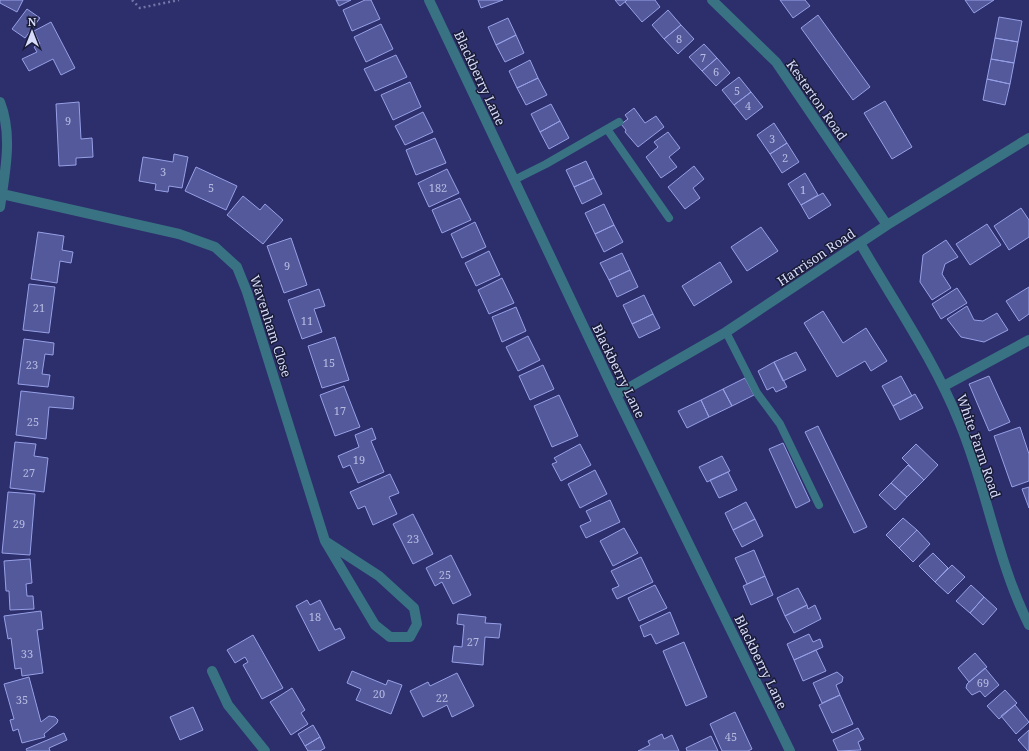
<svg xmlns="http://www.w3.org/2000/svg" width="1029" height="751" font-family="'Noto Serif',serif">
<style>
.building{fill:#53599a;stroke:#97a0e7}
.lines{fill:none;stroke-linecap:round;stroke-linejoin:round}
.path{stroke:#7175a5;stroke-width:2.5;stroke-dasharray:2 3;stroke-linecap:butt}
.lane{stroke:#397383;stroke-width:8}
.street{stroke:#397383;stroke-width:10}
.labels{text-anchor:middle;stroke-width:3;stroke-linejoin:round;paint-order:stroke}
.number-label{font-size:11px;fill:#b6bbe2}
.street-label{font-size:13px;fill:#d7dcfa;stroke:#1a1c37}
</style>
<rect width="100%" height="100%" fill="#2d2f6c"/>
<path class="building" d="M0,0H23L17,12L0,3Z
M336,0H351L339,6Z
M365,0H371L380,19L352,31L343,10Z
M478,0H503L481,8Z
M615,0H627L620,6Z
M627,0H655L660,7L642,22L625,2Z
M780,0H805L810,6L793,18Z
M965,0H994L974,13Z
M27,9L40,18L25,38L12,29Z
M668,10L681,25L664,39L652,25Z
M818,15L870,87L853,100L801,28Z
M999,17L1022,21L1018,42L995,38Z
M508,18L516,35L496,45L488,27Z
M51,22L75,68L61,75L53,59L29,71L22,59L37,52L34,47L40,44L34,31Z
M381,24L393,49L366,62L354,37Z
M681,25L694,39L678,54L664,39Z
M516,35L524,53L505,62L496,45Z
M995,38L1018,42L1014,63L991,59Z
M704,44L717,58L702,71L689,57Z
M396,55L407,77L375,91L364,69Z
M717,58L730,73L716,86L702,71Z
M991,59L1014,63L1010,84L987,79Z
M530,60L538,78L517,88L509,71Z
M739,77L751,92L734,105L722,90Z
M538,78L547,95L526,105L517,88Z
M987,79L1010,84L1005,105L983,100Z
M410,82L421,107L393,120L381,95Z
M751,92L763,107L746,120L734,105Z
M885,101L912,147L892,159L864,113Z
M79,102L81,139L92,138L93,157L76,158V165L59,166L56,104Z
M551,104L560,121L540,132L531,114Z
M634,108L645,123L656,116L664,127L638,147L625,132L626,130L621,124L628,119L625,115Z
M423,112L433,132L405,145L395,126Z
M560,121L569,138L549,149L540,132Z
M774,123L787,143L770,154L757,135Z
M668,132L680,148L669,157L677,167L661,178L646,157L658,147L654,142Z
M435,138L446,163L416,175L406,150Z
M787,143L799,162L782,173L770,154Z
M174,154L188,157L182,188L169,186L168,192L155,190L156,184L139,181L143,157L173,162Z
M586,161L594,178L574,187L566,170Z
M694,166L704,179L693,188L700,198L685,209L668,187Z
M196,167L237,186L226,210L185,191Z
M447,169L459,193L429,207L418,183Z
M805,173L818,195L801,205L788,184Z
M594,178L602,194L582,204L574,187Z
M823,193L831,205L809,219L801,205Z
M243,196L260,210L265,204L283,220L263,244L227,215Z
M460,198L471,220L442,233L432,210Z
M604,204L614,225L595,234L585,213Z
M1021,208L1029,220V237L1009,250L994,226Z
M475,222L486,247L462,258L451,234Z
M987,224L1001,245L970,265L956,244Z
M614,225L623,242L604,252L595,234Z
M761,227L778,251L747,271L731,247Z
M38,232L64,236L62,250L73,252L71,263L60,261L57,283L31,279Z
M291,238L307,285L284,293L267,246Z
M946,240L958,257L945,264L942,274L951,288L932,300L920,282L923,255Z
M489,251L500,275L476,286L465,263Z
M622,253L630,270L609,280L600,263Z
M720,262L732,282L694,306L682,286Z
M630,270L638,287L617,297L609,280Z
M502,278L514,303L489,314L478,290Z
M29,284L55,287L49,333L23,330Z
M1029,287V314L1019,321L1006,301Z
M957,288L967,303L941,319L932,304Z
M319,289L325,306L314,309L322,332L302,339L288,300Z
M644,295L653,314L632,324L623,305Z
M967,306L974,320L983,321L997,313L1008,330L984,342L961,337L947,319Z
M516,307L526,331L502,342L492,317Z
M823,311L843,343L866,328L887,361L871,371L865,361L837,377L804,323Z
M653,314L660,328L639,338L632,324Z
M528,336L540,360L518,371L506,347Z
M335,337L349,380L322,388L308,346Z
M24,339L54,343L53,355L45,354L42,374L50,375L48,387L18,384Z
M796,352L806,370L783,381L774,362Z
M774,362L787,387L776,392L773,387L767,390L758,371Z
M543,365L554,389L530,400L519,376Z
M901,376L912,396L893,406L882,386Z
M989,376L1010,422L989,431L969,384Z
M745,378L754,395L732,406L723,389Z
M344,386L360,427L335,436L320,395Z
M723,389L732,406L709,417L701,400Z
M21,391L74,397L73,409L49,407L46,439L16,435Z
M915,394L923,408L900,420L893,406Z
M559,395L578,436L552,447L534,406Z
M701,400L709,417L687,428L678,411Z
M818,426L867,527L854,533L805,432Z
M1020,427L1029,454V481L1012,487L994,436Z
M372,428L376,439L371,441L384,472L358,483L350,465L343,468L338,456L359,447L355,435Z
M15,442L36,444L34,456L48,458L44,492L10,488Z
M783,443L810,501L796,508L769,449Z
M580,444L591,465L561,481L552,464L557,462L554,458Z
M916,444L938,465L924,480L902,458Z
M722,456L730,471L707,482L699,467Z
M908,465L924,480L907,497L891,483Z
M595,470L607,494L580,508L568,484Z
M728,472L737,490L719,498L710,480Z
M390,474L399,493L389,497L397,514L373,525L365,506L358,509L350,492Z
M891,483L907,497L895,510L879,495Z
M1029,487V508L1022,489Z
M8,492L35,494L30,555L2,553Z
M610,500L620,522L586,538L580,526L591,521L586,511Z
M746,502L755,519L733,530L725,513Z
M413,514L433,554L413,564L393,524Z
M903,518L917,530L899,548L886,535Z
M755,519L763,536L742,547L733,530Z
M624,528L638,553L613,566L600,541Z
M917,530L930,544L913,562L899,548Z
M754,550L765,576L747,584L735,558Z
M933,553L948,568L935,582L919,566Z
M451,555L471,595L453,604L442,582L435,586L426,568Z
M641,557L653,582L617,599L612,589L619,586L611,571Z
M30,559L32,583L26,584L27,596H33L34,609L10,610L9,591H6L4,561Z
M952,565L965,577L948,594L935,582Z
M765,576L773,595L751,605L743,586Z
M655,585L667,608L639,621L628,598Z
M971,585L984,597L970,613L956,601Z
M798,588L807,605L785,616L777,598Z
M984,597L997,609L983,625L970,613Z
M307,600L310,605L320,600L335,630L340,628L345,638L319,651L296,606Z
M807,605L808,609L815,605L821,619L794,633L785,616Z
M41,611L43,629L37,630L43,673L22,676L21,668L15,669L11,638L8,639L4,616Z
M670,612L679,634L656,644L651,634L644,637L640,626Z
M458,614L486,617L485,623L501,624L499,638L485,637L483,665L452,662L454,646L462,647L464,625L457,624Z
M809,634L813,642L820,639L823,647L794,660L787,644Z
M253,635L283,688L262,699L243,665L248,662L245,657L235,663L227,650Z
M684,642L707,697L686,706L663,651Z
M816,650L826,671L803,681L794,660Z
M975,653L987,667L969,682L958,668Z
M985,668L999,685L985,697L980,691L972,695L966,688L967,684Z
M352,671L386,685L388,680L402,685L391,714L356,700L361,689L347,683Z
M837,672L843,677L842,682L836,685L840,695L822,703L813,683Z
M457,673L474,706L452,717L447,705L423,717L410,691L428,682L430,686Z
M29,677L41,722L49,716L55,717L58,720L57,723L44,734L45,737L22,743L18,729L13,731L10,720L14,719L4,684Z
M292,688L305,710L301,713L308,724L291,735L270,702Z
M1005,690L1017,703L999,719L987,706Z
M840,695L853,724L832,733L819,705Z
M1015,705L1029,722L1016,734L1001,716Z
M193,707L203,730L180,740L170,717Z
M735,712L752,749L748,751H722L710,724Z
M313,725L320,737L305,746L298,734Z
M858,728L864,739L858,742L861,750L838,751L833,740Z
M1029,730V751H1028L1018,740Z
M64,733L67,740L49,748L50,751H27L26,749Z
M662,734L664,739L672,735L679,751H638L650,745L648,741Z
M711,736L718,751H687L686,748Z
M320,737L325,748L320,751H308L305,746Z"/>
<g class="lines">
<path class="path" d="M132,0L140,8L179,0"/>
<path class="lane" d="M607,129L669,218
M514,180L546,164L619,122
M726,332L757,393L780,424L819,505"/>
<path class="street" d="M429,0L616,395L790,751
M712,0L776,62L887,225
M0,102C13,135 5,172 0,207
M2,194L179,234L215,247L237,267L247,292L325,541L379,576L414,608L417,624L410,637H390L375,625L325,541
M860,243C894,302 935,361 960,424C987,489 997,561 1029,625
M944,386L1029,340
M616,395L726,332L887,225L1029,138
M212,671L228,705L265,751"/>
</g>
<g class="labels">
<g class="number-label">
<text x="679" y="43">8</text>
<text x="703" y="62">7</text>
<text x="716" y="76">6</text>
<text x="737" y="95">5</text>
<text x="748" y="110">4</text>
<text x="68" y="125">9</text>
<text x="772" y="143">3</text>
<text x="785" y="162">2</text>
<text x="163" y="176">3</text>
<text x="211" y="192">5</text>
<text x="438" y="192">182</text>
<text x="803" y="194">1</text>
<text x="287" y="270">9</text>
<text x="39" y="312">21</text>
<text x="307" y="325">11</text>
<text x="329" y="367">15</text>
<text x="32" y="369">23</text>
<text x="340" y="415">17</text>
<text x="33" y="426">25</text>
<text x="359" y="464">19</text>
<text x="29" y="477">27</text>
<text x="19" y="528">29</text>
<text x="413" y="543">23</text>
<text x="445" y="579">25</text>
<text x="315" y="621">18</text>
<text x="473" y="646">27</text>
<text x="27" y="658">33</text>
<text x="983" y="687">69</text>
<text x="379" y="698">20</text>
<text x="442" y="702">22</text>
<text x="22" y="704">35</text>
<text x="731" y="741">45</text>
</g>
<g class="street-label">
<text transform="translate(480 78) rotate(65)" y="5">Blackberry Lane</text>
<text transform="translate(817 100) rotate(55)" y="5">Kesterton Road</text>
<text transform="translate(816 257) rotate(-34)" y="5">Harrison Road</text>
<text transform="translate(271 326) rotate(72)" y="5">Wavenham Close</text>
<text transform="translate(619 371) rotate(64)" y="5">Blackberry Lane</text>
<text transform="translate(979 446) rotate(71)" y="5">White Farm Road</text>
<text transform="translate(761 662) rotate(64)" y="5">Blackberry Lane</text>
</g>
</g>
<g transform="translate(32 32)" stroke="#1a1c37" stroke-width="3" paint-order="stroke">
<path d="M0-3L7 15L0 10L-7 15Z" fill="#d7dcfa"/>
<text y="-6" font-size="11" font-weight="bold" text-anchor="middle" fill="#d7dcfa">N</text>
</g>
</svg>
